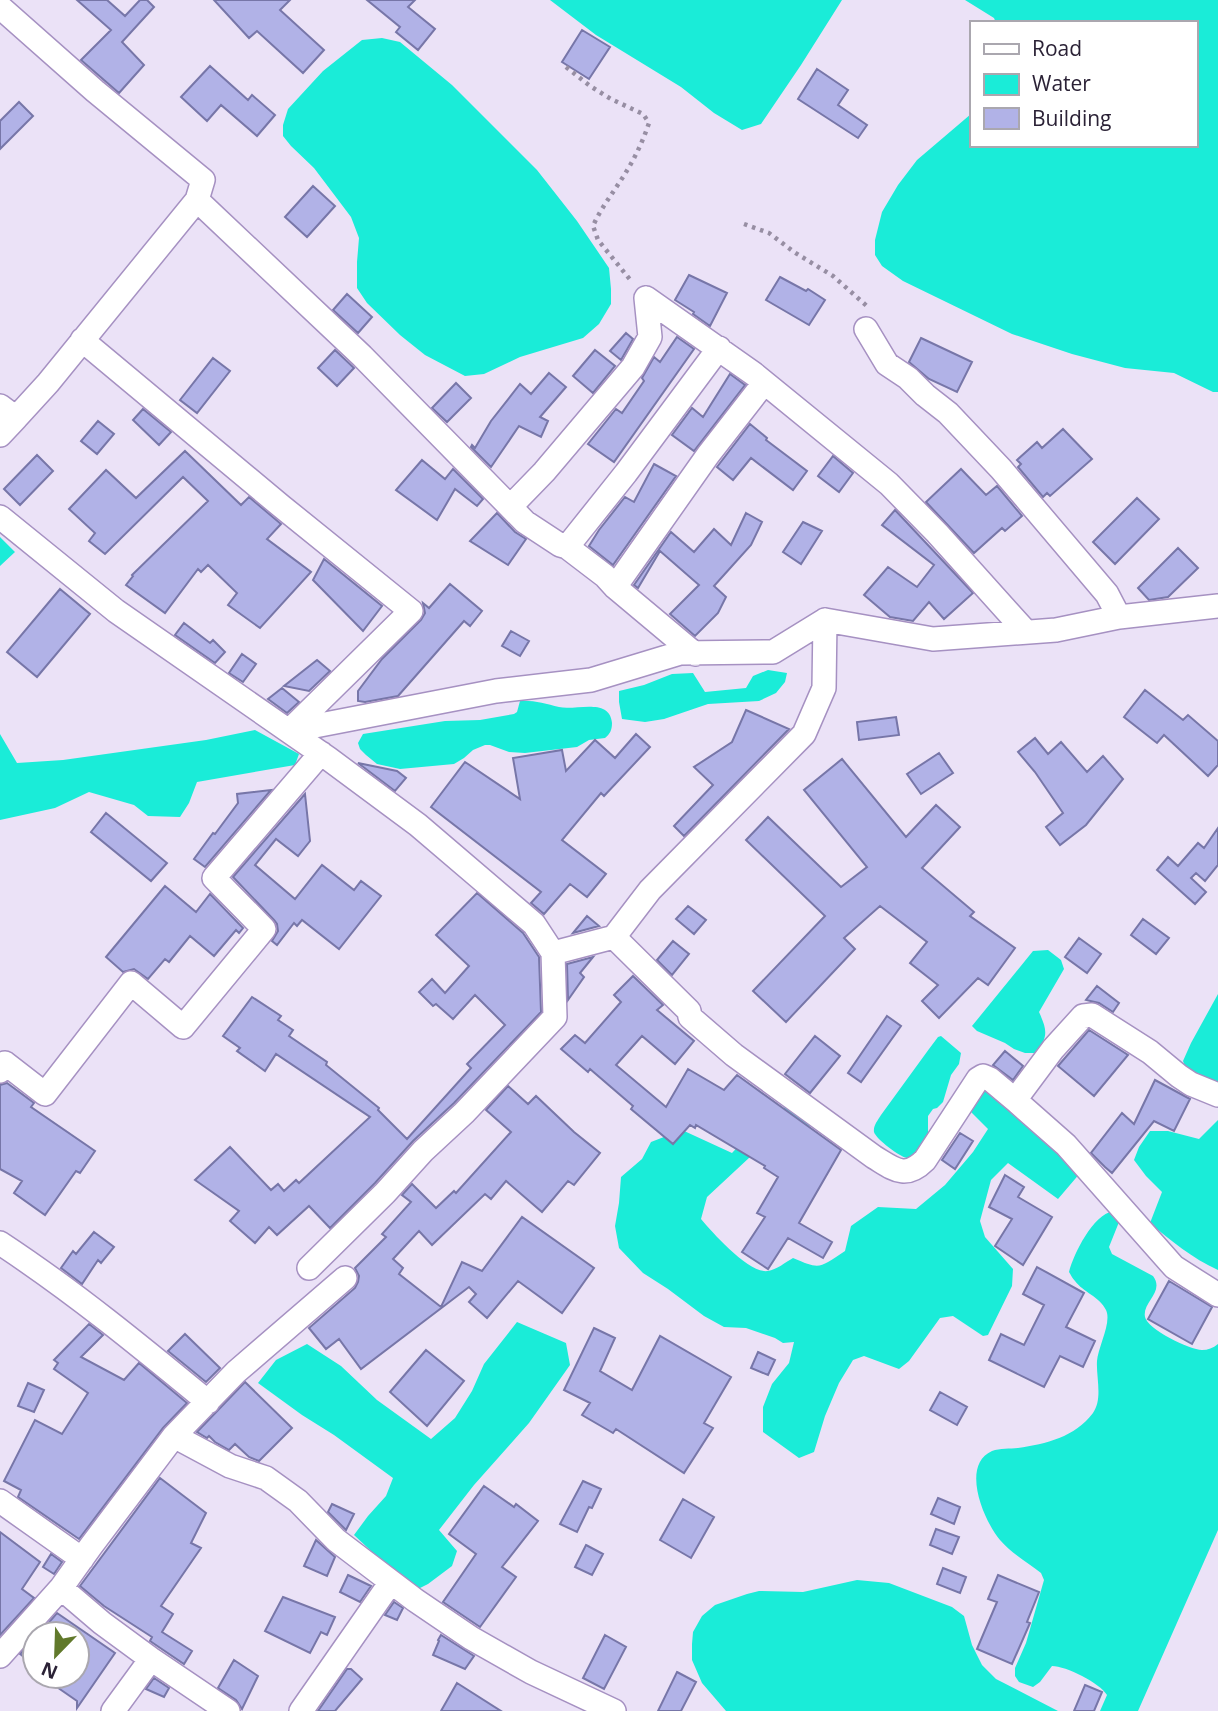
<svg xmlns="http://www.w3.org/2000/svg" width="1218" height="1711" font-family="'Open Sans',sans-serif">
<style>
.water{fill:#1aecd8}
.building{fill:#b1b2e7;stroke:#7776a8;stroke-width:2}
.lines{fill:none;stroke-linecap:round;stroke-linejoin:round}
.minor-casing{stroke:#a691c2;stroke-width:26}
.path{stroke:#978ea3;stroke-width:4.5;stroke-dasharray:3.5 5;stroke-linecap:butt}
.minor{stroke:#fff;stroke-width:23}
</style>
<rect width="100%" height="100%" fill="#ebe2f7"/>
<path class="water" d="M550,0H842L801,65L761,124L742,130L714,113L681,87L596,35Z
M965,0H1218V392H1213L1174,373L1125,368L1072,354L1012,334L903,281L882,266L875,255V240L882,212L898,185L917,160L971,114V145H1195V23H996L994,18Z
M382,38L400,42L452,85L537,170L577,221L609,268L611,289V304L599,324L583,338L520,357L484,374L465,376L425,355L400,335L367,303L357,288V262L359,238L351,217L314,168L291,146L283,136V125L288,109L323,71L362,40Z
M0,537L15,552L0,566Z
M768,670L787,673L785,682L776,693L759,701L708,704L664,719L645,722L622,719L619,702V691L644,685L672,674L693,673L705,692L746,688L753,676Z
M520,701C533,700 546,704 559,707C575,711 610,697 612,723C612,730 610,734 605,738L589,740L577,747L525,753L509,752L490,745H485L473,750L464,758L454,764L400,769L377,764L366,755L360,749L358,743L363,734L445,721L480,720L514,714L517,712Z
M255,730L299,754L295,765L197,782L189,803L180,817L148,816L134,805L89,792L55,808L0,820V734L17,763L63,760L206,740Z
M1048,950L1061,960L1064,969L1039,1012C1047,1030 1049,1037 1035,1053H1025L1014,1049L1005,1043L977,1031L972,1026L1033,951Z
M1218,994V1089L1187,1071L1183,1061L1191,1043Z
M941,1036L961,1053L959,1064L951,1075L943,1102L937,1108L933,1109L928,1116V1136L913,1157C911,1157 909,1158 907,1158C900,1157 876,1139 874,1132C873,1126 878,1120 881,1115L929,1049L938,1037Z
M990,1083L1081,1172L1058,1199L1008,1163L991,1180L980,1221L985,1237L1013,1269L1012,1286L988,1335L983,1336L953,1316L940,1318L909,1361L899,1369L864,1356L853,1360L839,1383L825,1416L814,1452L799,1458L763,1432V1407L772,1384L789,1363L794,1342L783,1343L775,1338L746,1328L724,1327L704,1316L668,1289L643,1273L619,1248L615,1226L619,1203L621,1177L642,1159L651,1142L682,1130L732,1153L771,1111L795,1105L810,1124L803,1148L750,1157L707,1197L701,1219C713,1233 749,1274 768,1271C776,1270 786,1262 793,1258C821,1270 819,1268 845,1251L851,1226L878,1207L916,1209L945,1185L973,1152L988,1129L964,1105Z
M1218,1120V1270C1192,1258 1171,1241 1150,1223L1162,1192L1146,1176L1134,1160L1139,1147L1150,1131H1168L1199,1139Z
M1113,1211L1119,1222L1109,1247L1112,1254L1153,1276C1165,1292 1142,1302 1145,1317C1147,1329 1190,1350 1202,1350C1208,1350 1213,1348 1218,1344V1530L1138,1711H1100L1107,1695C1100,1683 1066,1666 1052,1666L1040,1682L1033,1687L1019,1682L1015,1676V1668L1026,1643L1044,1580L1041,1573C1028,1563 1011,1553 1000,1540C984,1521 960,1465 992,1451C1000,1448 1010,1449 1018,1448C1046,1444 1075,1437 1093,1413C1103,1399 1096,1377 1097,1361C1098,1347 1112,1322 1106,1310C1100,1297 1083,1292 1075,1281C1072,1278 1071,1275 1069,1272C1074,1253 1093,1215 1113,1211Z
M517,1322L566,1343L570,1365L529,1423L474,1485L439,1530L457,1551L452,1566L428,1584L416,1590L386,1565L354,1535L368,1516L386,1496L393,1478L334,1435L302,1415L258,1383L276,1360L307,1344L341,1366L377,1400L431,1439L455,1418L472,1391L484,1364Z
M857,1580L889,1583L952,1607L964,1616L972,1645L982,1665L996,1679L1058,1711H726L702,1683L692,1660V1644L693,1632L702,1616L715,1605L747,1594L759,1591L803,1592Z"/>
<path class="building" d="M77,0H107L125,16L140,0H147L154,7L122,42L144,65L119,93L81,60L111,30Z
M214,0H290L280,10L324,50L303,73L257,31L249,38Z
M367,0H415L408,7L435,29L418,50L396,32L400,27Z
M582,30L610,47L589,79L562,62Z
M210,66L248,100L252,95L275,115L257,136L221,105L207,121L181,97Z
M817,69L848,90L838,105L867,125L858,138L798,99Z
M19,102L33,116L0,149V121Z
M313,186L335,206L307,237L285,217Z
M689,275L727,293L710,326L693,314L694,312L675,300Z
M780,277L806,291L808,289L825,300L809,325L766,300Z
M347,294L372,317L358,333L333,310Z
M626,333L633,339L621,360L610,351Z
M677,337L694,349L614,462L588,444L616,409L622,413L644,381L642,378L654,357L660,362Z
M921,338L972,362L957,392L929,379L909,362Z
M335,350L354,368L337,386L318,368Z
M595,350L615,366L593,393L573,376Z
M213,358L230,371L197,413L180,400Z
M549,373L566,387L540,417L548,421L541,437L519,426L491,467L471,447L472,445L475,448L491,421L520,384L531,394Z
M730,374L745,385L694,451L672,435L692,408L703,417Z
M456,383L471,398L447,422L432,408Z
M143,409L171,432L159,445L133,420Z
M98,421L114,434L97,454L81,441Z
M750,424L767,438L766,440L807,471L793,490L751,458L733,480L717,467Z
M1063,429L1092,459L1050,496L1047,493L1043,497L1018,467L1021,464L1017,460L1037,442L1042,448Z
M185,451L241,505L249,497L281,524L267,539L311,572L260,628L228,605L237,593L208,565L201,572L198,569L165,613L126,585L133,576L132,575L208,501L183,477L105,554L89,541L95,533L69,509L106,470L136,498Z
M37,455L53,471L20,505L4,489Z
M833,456L853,473L839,492L818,476Z
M422,460L445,479L453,469L483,499L477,506L455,489L437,520L396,490Z
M654,464L676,476L613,565L589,546L599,530L625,497L634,502Z
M961,469L986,495L997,486L1022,516L1005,531L1002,528L974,553L926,502Z
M1137,498L1159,519L1115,564L1093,542Z
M895,510L973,593L944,619L929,602L913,621L890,617L864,595L888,567L917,587L934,565L882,525Z
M497,513L515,532L526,539L508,565L470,541Z
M746,513L762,522L751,545L714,586L726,597L718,613L695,636L670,614L699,585L660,551L638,588L634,585L671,532L694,552L714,529L731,545Z
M803,522L822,531L801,564L783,552Z
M1178,548L1198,568L1168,597L1149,600L1138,588Z
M324,559L382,606L363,631L313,580Z
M450,584L482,611L470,626L464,621L398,696L365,702L358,701V691L382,659L421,620L425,613L423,603L429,608Z
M60,589L90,614L37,677L7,652Z
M184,623L210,643L213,640L225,652L215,663L175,635Z
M511,631L529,641L520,656L502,646Z
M242,654L256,664L243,682L229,673Z
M317,660L330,671L309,691L284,686Z
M282,688L299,702L287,713L268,699Z
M1145,690L1183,720L1188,715L1218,741V765L1208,776L1164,735L1157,743L1124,717Z
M746,710L789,729L684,836L674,826L713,785L694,767L732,742Z
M896,717L899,735L859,740L857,722Z
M636,734L650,747L604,796L601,793L562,840L606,874L587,897L570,884L544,914L531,903L541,892L431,807L465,762L520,799L513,758L562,750L566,771L595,740L615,758Z
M1035,738L1048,754L1061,742L1087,772L1103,756L1123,779L1086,825L1060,845L1046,827L1063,813L1035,772L1018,752Z
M939,753L953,773L921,794L907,774Z
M842,759L906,837L936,805L960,827L922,868L974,912L970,916L1015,948L988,985L978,978L939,1018L922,1001L938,985L910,963L927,942L880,906L844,938L855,949L786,1022L753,991L825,916L746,840L768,817L841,887L867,867L804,790Z
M358,763L397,771L406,778L395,791Z
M271,790L205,867L194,859L213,833L215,834L238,803L237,794Z
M305,794L310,841L298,856L276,839L255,865L295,899L322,865L354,890L361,881L381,896L339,949L302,920L297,926L294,923L277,945L272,941L278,931L277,924L274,920L233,877Z
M106,813L167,863L151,881L91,832Z
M1218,828V865L1205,881L1196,873L1191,878L1206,892L1195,904L1157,870L1168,857L1178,866L1198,843L1204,848Z
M165,886L196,912L210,894L243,928L239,933L236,930L214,956L190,936L169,962L165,959L148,979L134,969L123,972L106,957Z
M477,893L523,933L539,957L541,1012L454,1103L413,1141L375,1183L330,1228L309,1206L277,1235L269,1227L255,1243L230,1221L239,1211L195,1180L230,1147L271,1190L278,1184L284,1191L296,1180L299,1183L370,1117L276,1054L265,1071L237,1051L240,1048L223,1036L252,997L281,1016L278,1020L293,1030L289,1036L327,1062L326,1065L379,1108L378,1110L407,1139L471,1068L467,1064L505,1025L475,995L453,1019L436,1004L433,1006L419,992L432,979L445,993L469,966L436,935Z
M688,906L706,920L694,934L676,919Z
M587,916L599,926L573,933Z
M1143,919L1169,938L1156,954L1131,935Z
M1079,938L1101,954L1087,973L1065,957Z
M673,941L689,954L672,975L657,960Z
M593,957L580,973L584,977L568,1000L567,964Z
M633,976L663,1005L657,1010L694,1041L675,1064L642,1036L616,1065L666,1107L688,1069L724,1090L737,1075L841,1150L799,1223L832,1242L823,1258L788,1238L768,1269L742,1252L765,1217L757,1213L778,1177L764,1168L765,1166L696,1125L695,1128L690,1125L673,1144L631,1109L633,1106L590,1069L588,1072L561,1049L575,1035L585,1043L621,1002L614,995Z
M1097,986L1119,1003L1113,1012L1099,1003L1086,1000Z
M887,1016L901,1026L861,1082L848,1073Z
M1089,1030L1128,1055L1094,1096L1058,1066Z
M815,1036L840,1056L810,1093L785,1074Z
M1005,1051L1023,1066L1013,1080L993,1065Z
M1155,1080L1190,1099L1174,1131L1154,1121L1112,1173L1105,1167L1091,1153L1122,1113L1134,1124Z
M7,1083L34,1103L31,1107L95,1151L80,1173L76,1171L45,1215L14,1193L22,1181L0,1169V1085Z
M508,1086L528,1104L536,1096L574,1132L600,1153L574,1185L568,1181L542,1212L506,1181L491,1199L485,1194L432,1245L419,1231L393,1259L403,1268L399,1274L441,1307L462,1262L482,1271L522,1217L594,1268L562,1313L518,1281L487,1318L469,1302L476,1294L469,1287L361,1369L339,1339L326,1349L309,1328L355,1288L358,1282L359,1276L355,1268L386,1237L382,1234L411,1202L402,1195L412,1184L436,1208L454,1191L456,1193L511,1132L486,1110Z
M960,1133L973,1141L955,1169L942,1160Z
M1005,1175L1024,1187L1018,1197L1052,1217L1023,1265L995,1246L1012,1219L989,1207Z
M94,1232L114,1247L101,1263L98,1260L82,1284L61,1268L73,1251L76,1254Z
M1037,1267L1084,1293L1066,1327L1095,1341L1083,1367L1060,1356L1044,1387L989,1360L1001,1334L1024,1345L1044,1305L1023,1294Z
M1169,1281L1212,1307L1192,1344L1148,1319Z
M89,1324L103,1335L81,1357L124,1380L139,1363L187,1403L163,1428L79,1539L18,1497L21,1490L4,1481L35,1420L62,1434L88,1393L54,1369L58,1363L54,1360Z
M594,1328L615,1338L600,1371L632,1390L660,1336L731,1377L704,1423L713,1428L684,1473L616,1429L613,1433L582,1415L590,1403L564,1390Z
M185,1334L220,1368L206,1382L168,1351Z
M426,1350L464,1381L427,1426L390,1392Z
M758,1352L775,1360L768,1375L751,1368Z
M245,1382L292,1428L259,1461L249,1457L235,1444L229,1450L215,1442L209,1436L207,1438L197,1432Z
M28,1383L44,1390L34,1412L18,1406Z
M940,1392L967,1407L957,1425L930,1410Z
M160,1478L206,1513L191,1543L201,1548L161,1606L173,1614L162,1632L192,1651L184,1664L150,1641L152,1637L104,1606L80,1586Z
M583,1481L601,1489L592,1508L589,1507L577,1532L560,1524Z
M484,1486L514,1507L516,1504L538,1521L502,1567L516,1577L480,1627L443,1602L476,1554L449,1534Z
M938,1498L960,1507L954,1524L931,1514Z
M683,1499L714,1517L691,1558L660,1540Z
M332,1504L354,1514L346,1530L328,1512Z
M936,1529L959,1537L952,1554L930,1545Z
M0,1532L40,1562L22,1589L34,1598L0,1635Z
M316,1540L335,1557L327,1576L304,1566Z
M586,1545L603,1554L592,1575L575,1567Z
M51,1554L62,1562L54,1574L43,1567Z
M943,1568L966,1577L960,1593L937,1584Z
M348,1575L371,1586L360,1602L340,1592Z
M998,1575L1039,1592L1027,1622L1030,1623L1012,1664L977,1649L997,1602L988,1599Z
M283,1597L335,1617L327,1635L321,1632L310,1653L265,1631Z
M394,1602L403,1608L397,1620L385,1615Z
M57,1613L115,1653L77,1708V1701L41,1676H77V1634H39Z
M441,1635L474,1656L465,1669L433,1655L439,1641L438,1640Z
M605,1635L626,1647L604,1689L583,1678Z
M35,1638V1666L20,1654Z
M234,1660L258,1676L242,1709L236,1700L218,1688Z
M347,1669H351L362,1679L335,1711H318Z
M677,1672L696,1682L681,1711H658Z
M154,1678L169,1688L164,1697L146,1689Z
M457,1683L501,1711H441Z
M1085,1685L1102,1692L1094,1711H1074Z"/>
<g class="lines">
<defs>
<path id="minor" d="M0,7L95,91L203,180L197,200
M646,298L754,374L889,484L937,533L1026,632
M866,329L887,364L908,378L925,395L948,413L1001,469L1107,594L1119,617
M82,340L281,506L411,611L289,731
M0,406L16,418L0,435
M16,418L48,383L197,200L362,356L525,522L560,545L567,547L605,576L615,587L695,654
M511,506L544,472L633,367L650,337L646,298
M0,517L116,611L329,759L418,825L534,924L553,953L555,1017L464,1113L423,1151L385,1193L309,1268
M567,547L626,473L719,348
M615,587L708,455L764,383
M289,731L496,691L591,680L680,653L773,652L825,620L933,639L1056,630L1119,617L1218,606
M614,937L689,1011L690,1017L734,1055L874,1157C894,1169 905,1180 925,1160L978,1079L983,1076L990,1079L1015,1100L1053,1049L1083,1016L1092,1015L1150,1052L1179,1076L1191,1084L1218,1095
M553,953L614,937L650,890L804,734L824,688L825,620
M0,1071L5,1063L45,1094L131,983L183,1027L264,929L214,878L321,753
M1015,1100L1066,1145L1174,1267L1218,1295
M0,1243C73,1291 140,1346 208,1402
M174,1436L230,1466L266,1478L298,1501L336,1540L415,1600L471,1638L531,1672L614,1711
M0,1501L82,1559
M61,1588L102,1623L151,1659L228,1711
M0,1656L61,1588L91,1546L174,1436L236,1372L345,1278
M113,1711L151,1659
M301,1711L391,1582"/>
</defs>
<use href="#minor" class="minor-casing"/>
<path class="path" d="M566,67L590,86L611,99L643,114L649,123C642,144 632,164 619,183C610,197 600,210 593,226L598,240L632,282
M744,224L769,233L794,252L833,276L868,307"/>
<use href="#minor" class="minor"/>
</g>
<rect x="970" y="21" width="228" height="126" fill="#ffffff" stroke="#aaa7af" stroke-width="2"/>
<rect x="984" y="44" width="35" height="10" fill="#ffffff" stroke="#aaa7af" stroke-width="2"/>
<text x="1032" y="56" font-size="21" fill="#2b2236">Road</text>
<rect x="984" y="74" width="35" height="21" fill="#1aecd8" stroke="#aaa7af" stroke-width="2"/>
<text x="1032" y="91" font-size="21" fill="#2b2236">Water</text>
<rect x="984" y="108" width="35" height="21" fill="#b1b2e7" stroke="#aaa7af" stroke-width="2"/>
<text x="1032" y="126" font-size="21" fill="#2b2236">Building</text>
<g transform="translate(56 1655) rotate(203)"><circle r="33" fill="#ffffff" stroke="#aaa7af" stroke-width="2"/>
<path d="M0-5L12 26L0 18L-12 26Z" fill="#61792b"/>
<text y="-10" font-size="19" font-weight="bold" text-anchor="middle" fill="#2b2236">N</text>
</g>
</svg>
